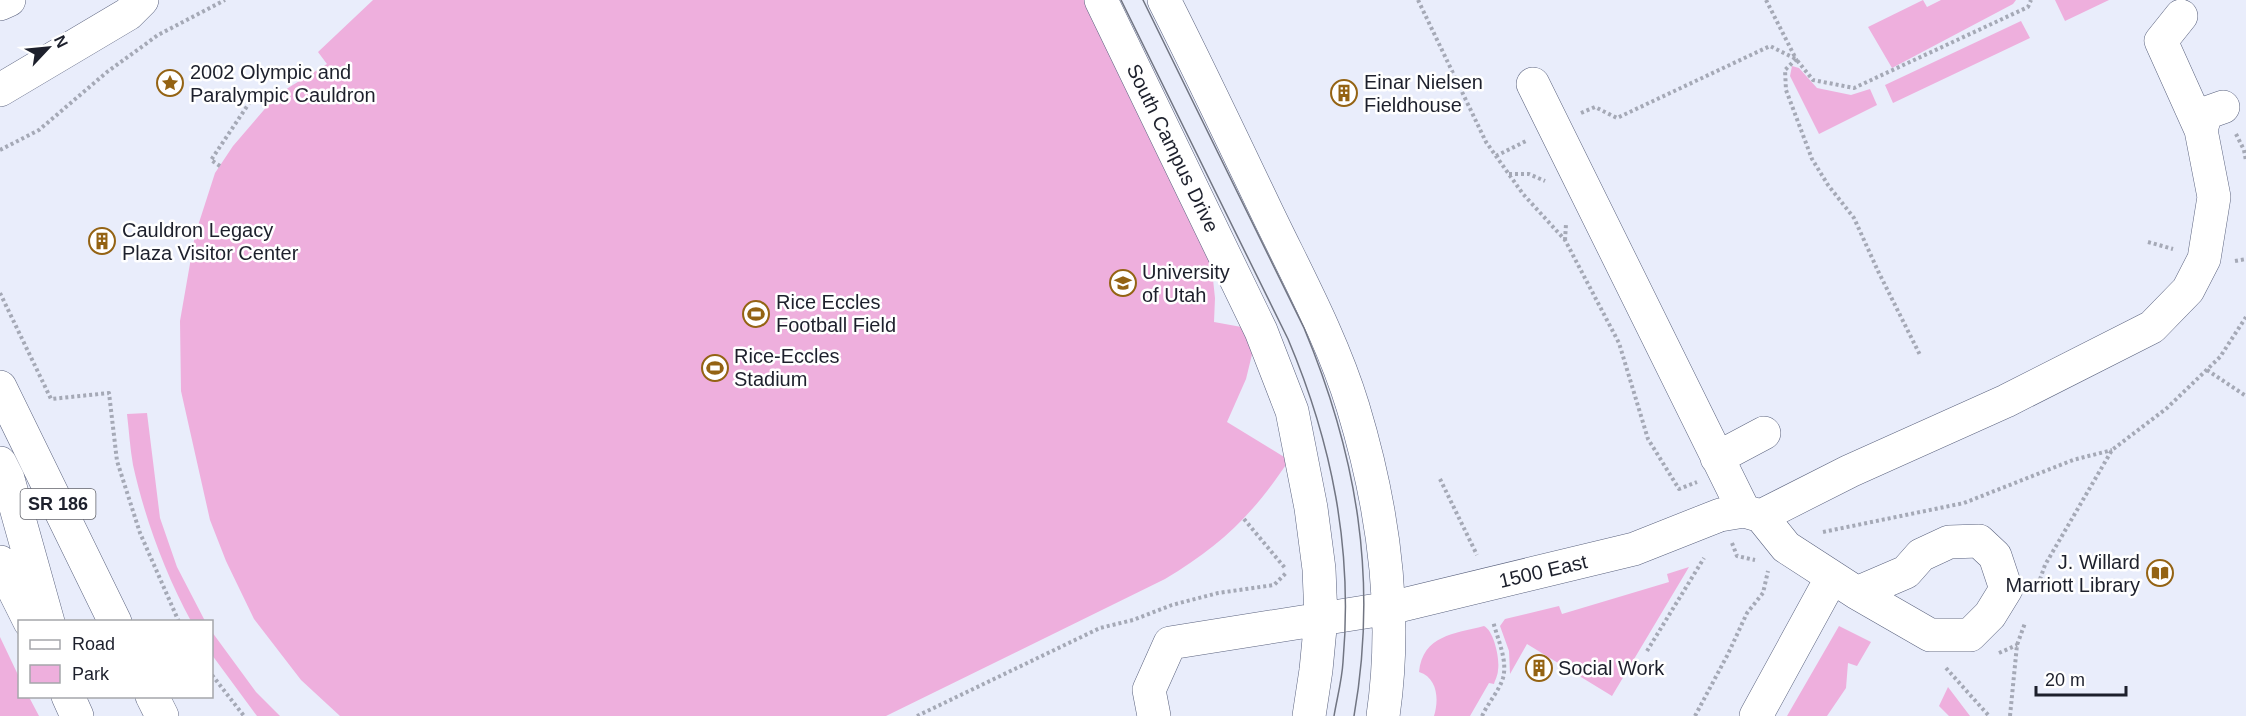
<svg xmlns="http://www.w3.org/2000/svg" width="2246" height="716" font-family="Helvetica,sans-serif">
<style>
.green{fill:#eeafdd}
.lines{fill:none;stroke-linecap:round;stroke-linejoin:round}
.minor-casing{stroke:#5a627e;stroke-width:34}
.major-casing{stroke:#5a627e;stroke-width:34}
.path{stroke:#a5a9b6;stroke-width:4;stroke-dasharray:3 3;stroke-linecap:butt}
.minor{stroke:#fff;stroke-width:33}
.major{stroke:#fff;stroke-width:33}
.tram{stroke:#717582;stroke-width:1.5}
.labels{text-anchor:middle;stroke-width:5;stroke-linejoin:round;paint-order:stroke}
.shield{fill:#fff;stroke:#61636b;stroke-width:1.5}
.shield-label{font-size:18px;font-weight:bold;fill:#1d202c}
.poi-label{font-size:20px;fill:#1d202c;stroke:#fff;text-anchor:start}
.street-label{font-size:20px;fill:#1d202c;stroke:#fff}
</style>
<rect width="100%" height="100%" fill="#e9edfb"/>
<path class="green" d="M373,0H1092L1210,251L1215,298L1214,322L1258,330L1246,379L1227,422L1289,460C1254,514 1219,547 1165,579L886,716H340L301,680L254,619L226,561L210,520L181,391L180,321L195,235L215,173L233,146L269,104L288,88L327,64L318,52Z
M1923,0L1927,7L1941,0H2016L2013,4L1892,68L1868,27Z
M2055,0H2109L2065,21Z
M2021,21L2030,38L1893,103L1885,85Z
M1792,66L1799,68L1817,88L1851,95L1870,89L1877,105L1819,134L1790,76Z
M147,413L160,518L177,567L205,621H191C165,573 145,519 133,465C130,448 129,431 127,414Z
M1689,567L1612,696L1527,644L1510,674L1509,651L1500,626L1505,619L1559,606L1562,614L1669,582L1667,574Z
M1484,626C1494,631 1500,659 1498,670C1498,675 1495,680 1494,684L1489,683L1470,716H1434C1439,700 1438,678 1419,672C1423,635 1454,634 1484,626Z
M1839,626L1871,642L1857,666L1848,663L1846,688L1827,716H1787Z
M212,632L256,692L280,716H257L212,655Z
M0,637L19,677L20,696L29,697L39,716H0Z
M1948,687L1970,716H1949L1939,706Z"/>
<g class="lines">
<defs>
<path id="minor" d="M1101,0L1261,331L1292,411L1311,508L1319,569L1321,618L1316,670L1309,716
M1164,0C1199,69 1232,139 1265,208C1296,273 1332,338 1353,407C1383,506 1398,613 1383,716
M0,4L9,0
M2181,16L2161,41L2201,130
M1533,84L1744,511
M0,90L128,14L142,0
M1717,458L1764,433
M1761,516L1850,471L2006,401L2152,327L2188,290L2204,259L2214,197L2201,130L2206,113L2223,107
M1761,516L1786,547L1857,593L1930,635H1970L1990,615L2006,589L1995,556L1979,541L1949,542L1921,555L1906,572L1857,593
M1154,716L1149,690L1170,643L1390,608L1634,549L1720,515L1744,511L1761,516
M1756,716L1832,577"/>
<path id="major" d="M0,387L115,622
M0,463L8,479L48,622
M0,562L30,622
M68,696L77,716
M152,696L162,716"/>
</defs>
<use href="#minor" class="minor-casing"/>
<use href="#major" class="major-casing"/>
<path class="path" d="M1418,0L1486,142L1523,194L1565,240L1619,343L1648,439L1679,489L1697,482
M1766,0L1796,59L1785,70L1786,90L1812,159L1828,185L1854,218L1878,271L1920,355
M1581,113L1595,107L1617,118L1770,46L1796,59L1813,80L1854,88L2028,7L2031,0
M2236,134L2244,150L2246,161
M0,150L39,130L107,72L158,35L225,0
M1496,156L1526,141
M220,166L211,160L254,96
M1509,174H1529L1545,181
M1565,240L1566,224
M2148,242L2173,249
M2235,261L2246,259
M0,293L51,399L109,393L117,461L140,533L179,622
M2207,370L2246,396
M1440,479L1477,555
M1244,519L1285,568
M1823,532L1964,503L2073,460L2112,450
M1732,543L1737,556L1755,560
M2038,585L2045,565L2112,450L2167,408L2220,357L2246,317
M1647,651L1704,558
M1999,653L2017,645
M1946,668L1989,716
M212,675L244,716
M917,716L1100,628L1133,620L1172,605L1218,593L1274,585L1287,572
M1482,716C1488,703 1499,691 1503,678C1508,660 1497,638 1493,621
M1695,716L1728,654L1747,613L1763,593L1768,571
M2010,716L2017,645L2025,623"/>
<use href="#minor" class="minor"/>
<use href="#major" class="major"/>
<path class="tram" d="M1121,0L1288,339C1332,443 1353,548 1343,662C1342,680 1337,698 1334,716
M1143,0L1304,328C1357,455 1378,579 1354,716"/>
</g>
<defs>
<symbol id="sight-ring" viewBox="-11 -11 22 22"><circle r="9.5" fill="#fff" stroke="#946313" stroke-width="1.5"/><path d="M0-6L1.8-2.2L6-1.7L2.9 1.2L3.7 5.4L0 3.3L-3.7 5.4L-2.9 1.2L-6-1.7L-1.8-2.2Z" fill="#946313"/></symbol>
<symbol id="building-ring" viewBox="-11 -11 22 22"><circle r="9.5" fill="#fff" stroke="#946313" stroke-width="1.5"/><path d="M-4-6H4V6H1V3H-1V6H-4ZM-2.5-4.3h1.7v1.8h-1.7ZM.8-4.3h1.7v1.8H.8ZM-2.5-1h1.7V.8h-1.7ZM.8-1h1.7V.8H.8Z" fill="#946313"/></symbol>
<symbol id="university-ring" viewBox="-11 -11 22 22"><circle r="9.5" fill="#fff" stroke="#946313" stroke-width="1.5"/><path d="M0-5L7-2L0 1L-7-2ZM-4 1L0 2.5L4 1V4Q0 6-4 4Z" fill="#946313"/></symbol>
<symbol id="stadium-ring" viewBox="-11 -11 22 22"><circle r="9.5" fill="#fff" stroke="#946313" stroke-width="1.5"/><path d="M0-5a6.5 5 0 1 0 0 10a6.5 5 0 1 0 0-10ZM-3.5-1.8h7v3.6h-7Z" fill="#946313"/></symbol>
<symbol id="library-ring" viewBox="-11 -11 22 22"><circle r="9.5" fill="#fff" stroke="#946313" stroke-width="1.5"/><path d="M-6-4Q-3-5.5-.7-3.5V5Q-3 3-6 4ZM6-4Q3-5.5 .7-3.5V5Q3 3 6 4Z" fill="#946313"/></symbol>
</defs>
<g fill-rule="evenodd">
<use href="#sight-ring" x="155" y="68" width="30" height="30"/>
<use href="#building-ring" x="1329" y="78" width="30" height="30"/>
<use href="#building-ring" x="87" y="226" width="30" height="30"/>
<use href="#university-ring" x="1108" y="268" width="30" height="30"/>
<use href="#stadium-ring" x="741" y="299" width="30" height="30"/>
<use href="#stadium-ring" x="700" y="353" width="30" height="30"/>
<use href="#library-ring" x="2145" y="558" width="30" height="30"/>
<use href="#building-ring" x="1524" y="653" width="30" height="30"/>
</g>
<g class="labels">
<rect class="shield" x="20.5" y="489" width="75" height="30" rx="4.5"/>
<g class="shield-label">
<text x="58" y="510">SR 186</text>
</g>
<g class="poi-label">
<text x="190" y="79">2002 Olympic and<tspan x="190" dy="23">Paralympic Cauldron</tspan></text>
<text x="1364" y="89">Einar Nielsen<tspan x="1364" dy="23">Fieldhouse</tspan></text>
<text x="122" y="237">Cauldron Legacy<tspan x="122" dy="23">Plaza Visitor Center</tspan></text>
<text x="1142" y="279">University<tspan x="1142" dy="23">of Utah</tspan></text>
<text x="776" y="309">Rice Eccles<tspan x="776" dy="23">Football Field</tspan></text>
<text x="734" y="363">Rice-Eccles<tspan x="734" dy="23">Stadium</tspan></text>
<text x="2140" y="569" text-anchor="end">J. Willard<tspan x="2140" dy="23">Marriott Library</tspan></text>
<text x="1558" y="675">Social Work</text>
</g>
<g class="street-label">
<text transform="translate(1173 148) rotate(64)" y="7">South Campus Drive</text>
<text transform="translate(1543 571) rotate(-13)" y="7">1500 East</text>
</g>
</g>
<rect x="18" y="620" width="195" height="78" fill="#ffffff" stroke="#a5a6ab" stroke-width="1.5"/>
<rect x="30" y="640" width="30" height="9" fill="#ffffff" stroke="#a5a6ab" stroke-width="1.5"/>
<text x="72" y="650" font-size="18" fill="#1d202c">Road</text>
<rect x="30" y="665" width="30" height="18" fill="#eeafdd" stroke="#a5a6ab" stroke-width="1.5"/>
<text x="72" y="680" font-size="18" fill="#1d202c">Park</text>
<g transform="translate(48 48) rotate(64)" stroke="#ffffff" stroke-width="4.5" paint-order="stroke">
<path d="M0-4.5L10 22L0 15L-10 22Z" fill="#1d202c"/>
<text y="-9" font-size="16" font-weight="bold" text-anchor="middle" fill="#1d202c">N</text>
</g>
<path d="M2036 686v9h90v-9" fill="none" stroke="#1d202c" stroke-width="3"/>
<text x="2045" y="686" font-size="18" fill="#1d202c" stroke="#ffffff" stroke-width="4.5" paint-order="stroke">20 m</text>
</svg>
